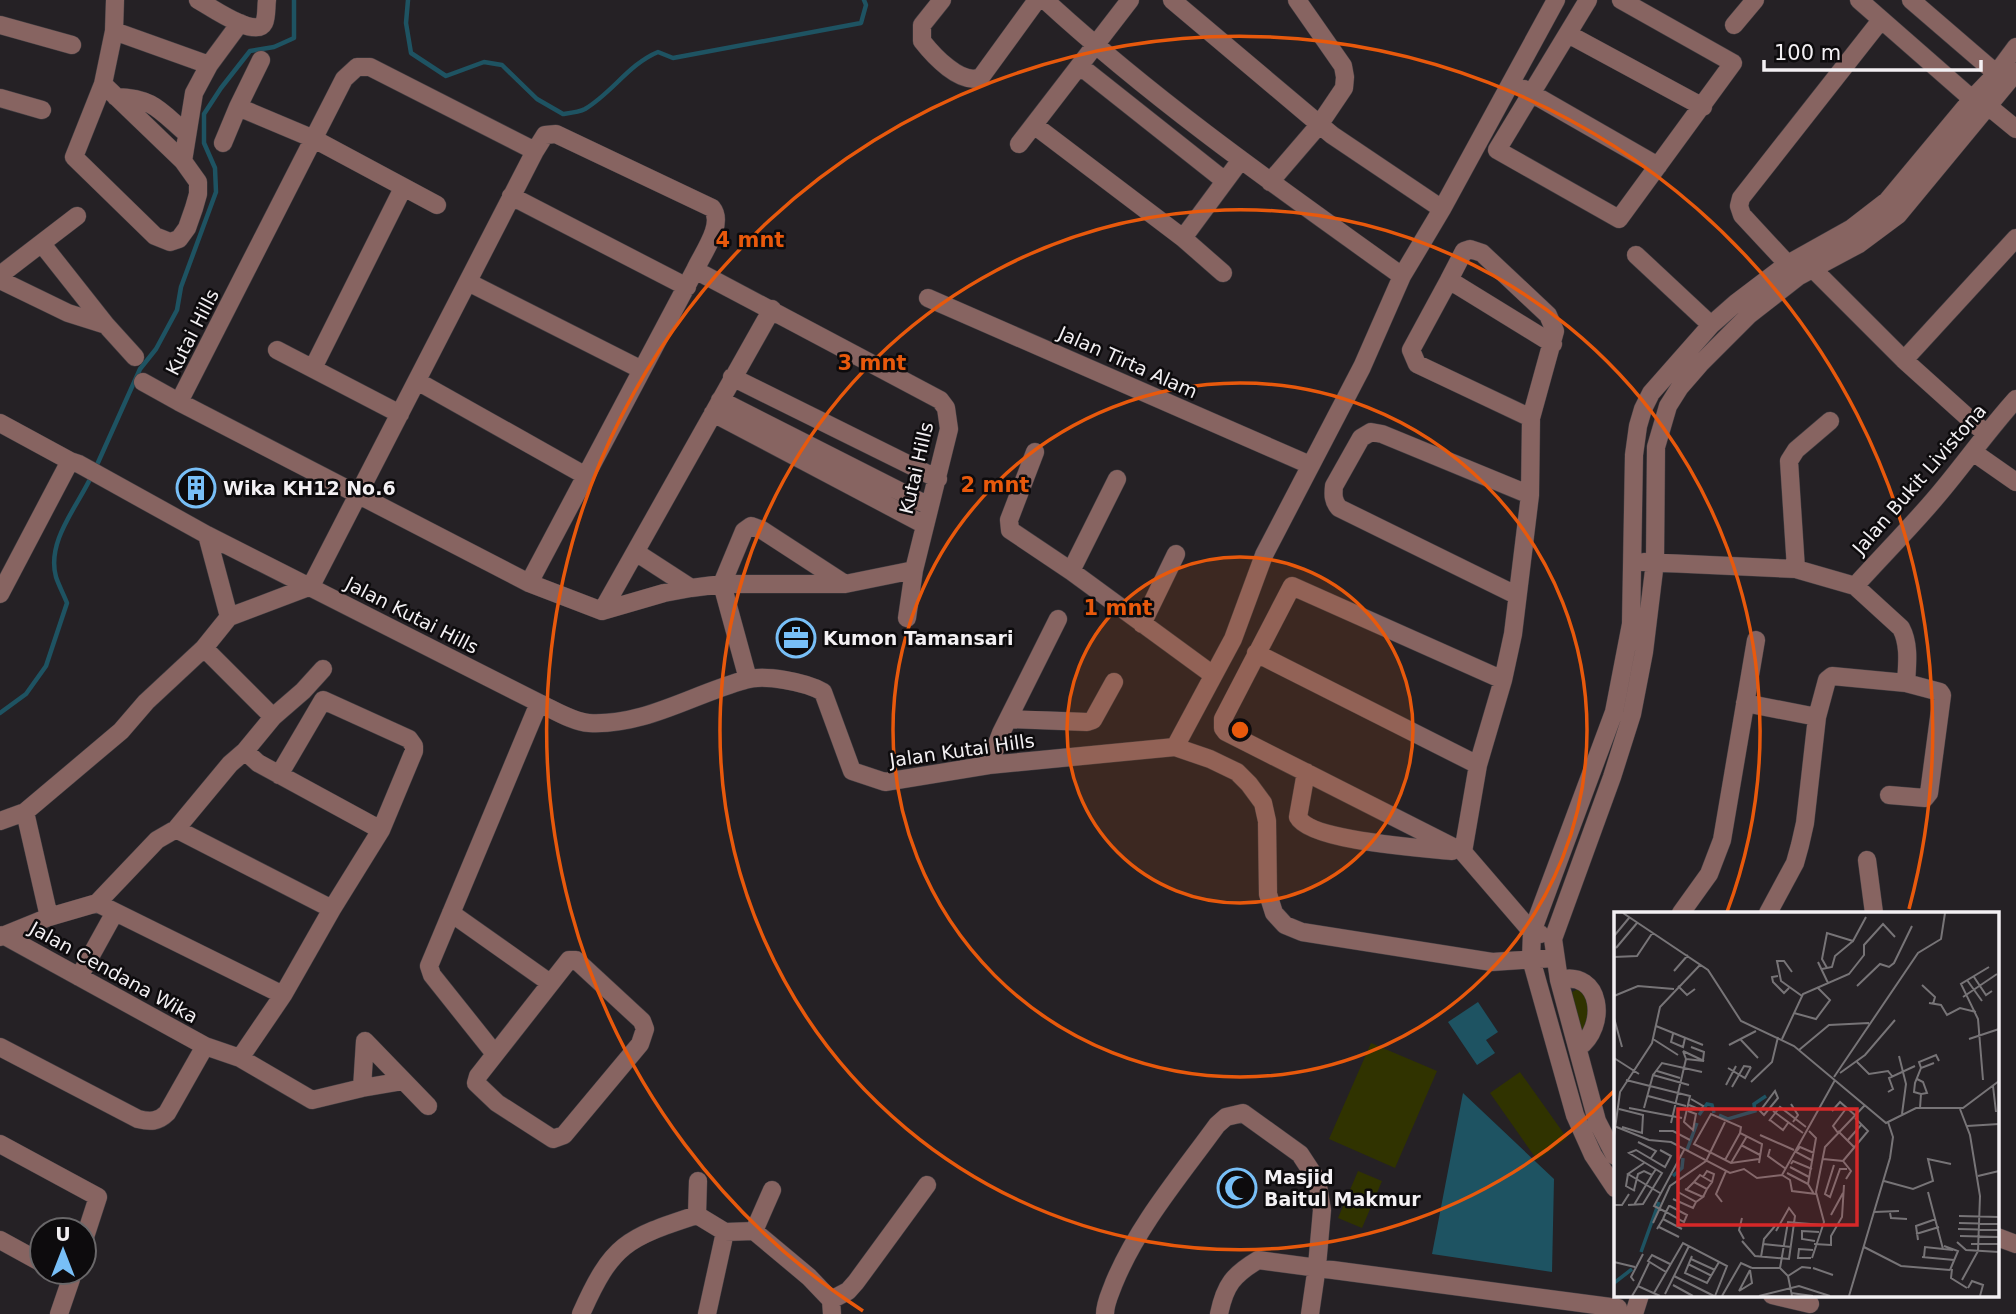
<svg xmlns="http://www.w3.org/2000/svg" width="2016" height="1314" font-family="'DejaVu Sans',sans-serif">
<style>
.green{fill:#303300}
.water{fill:#1e5362}
.lines{fill:none;stroke-linecap:round;stroke-linejoin:round}
.stream{stroke:#1e5362;stroke-width:4.5}
.minor-casing{stroke:#423e42;stroke-width:19}
.minor{stroke:#876461;stroke-width:18}
.ring{fill:none;stroke:#e8590c;stroke-width:3.5}
.labels{text-anchor:middle;stroke-width:5;stroke-linejoin:round;paint-order:stroke}
.street-label{font-size:19px;fill:#f3f0f3;stroke:#0d0b0d}
.poi-label{font-size:19px;font-weight:bold;fill:#f3f0f3;stroke:#0d0b0d;text-anchor:start}
.inset-river{fill:none;stroke:#1e5362;stroke-width:3.5}
.inset-road{fill:none;stroke:#777477;stroke-width:2}
.view{fill:#d62828;fill-opacity:0.15;stroke:#d62828;stroke-width:3.5}
.inset-edge{fill:none;stroke:#f3f0f3;stroke-width:3.5}
.centre{fill:#e8590c;stroke:#0d0b0d;stroke-width:3.5}
.ring-label{font-size:21px;text-anchor:middle;font-weight:bold;fill:#e8590c;stroke:#0d0b0d;stroke-width:5;stroke-linejoin:round;paint-order:stroke}
</style>
<rect width="100%" height="100%" fill="#252125"/>
<path class="green" d="M1578,989L1587,993L1595,1014L1579,1035L1572,992Z
M1371,1043L1437,1071L1395,1168L1329,1139Z
M1520,1072L1567,1138L1537,1160L1490,1093Z
M1358,1171L1382,1181L1362,1228L1338,1218Z"/>
<path class="water" d="M1478,1002L1498,1032L1486,1040L1495,1053L1477,1065L1448,1022Z
M1463,1093L1554,1179L1552,1272L1432,1254Z"/>
<g class="lines">
<path class="stream" d="M408,0L406,23L411,53L446,76L484,62L502,65L537,99L563,114C570,113 579,112 585,109C612,93 629,64 658,52L673,58L861,23L866,5L864,0
M96,467L140,369L156,349L177,310L181,287L216,192L215,168L204,143V114L221,88L250,51L274,47L294,38V0
M0,713L26,694L46,666L67,603C64,595 59,586 56,577C46,541 78,506 92,475"/>
<defs>
<path id="minor" d="M198,0C209,6 256,39 264,23C267,17 266,6 267,0
M942,0L922,25V41C933,55 961,86 981,77L1037,0
M1045,0C1156,102 1279,188 1402,276
M1172,0L1332,135L1442,209
M1588,0L1497,150L1619,219L1733,63L1621,0
M1859,0L1972,99
M1911,0L2005,81
M0,25L72,45
M1734,25L1755,0
M114,31L209,65L194,93L183,161
M1568,34L1703,107
M209,65L240,23
M1080,66L1225,181
M103,84L183,161L198,182V194L194,208L187,228L179,239L170,242L155,236L74,157L103,84L114,31L115,0
M1524,89L1658,166
M116,97C154,98 160,111 187,134
M0,98L42,110
M1988,106L2016,129
M238,107L314,139L437,205
M1034,125L1183,238L1240,161
M223,143L238,107L261,60
M1019,144L1130,0
M1270,182L1319,125L1344,88L1345,77L1343,66L1297,0
M511,196L687,287
M1183,238L1223,273
M42,244L106,325
M1636,255L1711,325
M1806,262L1904,360L1985,433
M1795,272L1742,215L1739,206L1741,198L1881,20
M0,275L77,216
M0,280L68,313L106,325L135,357
M1449,280L1411,350L1417,364L1531,418
M468,282L642,370
M928,298L1310,465
M277,350L400,414
M1904,360L2016,238
M313,368L403,188
M732,377L938,479
M417,381L586,476
M143,382L179,402
M720,400L929,506
M713,413L925,525
M0,423L70,461L79,464L207,535L539,703C554,710 573,722 589,723C645,726 693,694 745,680C764,674 806,682 823,692L852,771L885,782L989,765L1175,747L1210,759L1237,772L1249,784L1263,803L1267,821L1268,894L1274,913L1285,925L1302,932L1492,962L1554,958
M1035,452L1009,520L1010,530L1071,571L1213,675
M1973,452L2016,482
M207,535L229,617
M637,553L691,588
M1644,562L1796,569L1855,586L1901,628C1910,645 1907,665 1906,683
M1796,569L1789,461L1796,450L1830,421
M1071,571L1117,479
M529,583L695,270
M1855,586C1882,556 1912,526 1938,495C1965,463 1988,430 2016,399
M0,594L70,461
M1516,595L1339,508C1333,501 1333,495 1334,486L1361,438L1371,432L1382,434L1530,495
M602,611L772,309
M907,618L914,570L949,429L946,408L940,400L695,270C702,254 725,224 712,208L556,134L545,135L535,151L370,67H357L344,79L179,402L529,583L602,611L664,593L691,588L722,584H845L914,570
M1142,624L1176,554
M204,648L273,717
M1256,653L1478,765
M748,679L722,584L744,531L751,526L762,530L845,584
M1745,703L1817,717
M1008,719L1087,722L1093,720L1114,682
M1175,747L1233,639L1264,555L1362,367L1402,276L1442,209L1556,0
M245,751L273,717L303,691L323,669
M989,765L1001,733L1058,619
M1306,772L1298,817C1310,841 1423,848 1452,851
M279,775L323,700L409,739L414,746V751L381,830
M0,821L25,812L121,731L146,702L204,648L229,617L311,586L535,151
M176,829L230,764L245,751L258,763L381,830L332,909
M1463,852L1226,732L1223,728V719L1292,586L1503,680
M1867,860L1874,913
M97,903L157,840L176,829L332,909L283,995
M451,913L550,983
M1681,913L1709,874L1722,840L1756,640
M1768,913L1795,863L1800,845L1805,823L1817,717L1827,680L1832,676L1906,683L1940,692L1942,695L1929,793L1925,798L1889,795
M49,917L97,903L283,995L240,1058L205,1046
M1540,934L1532,932L1463,852L1478,765L1503,680L1513,634L1530,495L1531,418L1555,331L1548,315L1482,253L1470,249L1464,251L1449,280L1553,344
M0,937L49,917L25,812
M569,960H576L642,1021L645,1029L640,1044L564,1135L553,1139L497,1103L476,1083L478,1076Z
M79,977L115,912
M1559,980C1602,969 1608,1027 1578,1048
M0,1047L138,1119C150,1122 158,1122 167,1113L205,1046L3,935
M495,1054L432,975L429,966L539,703
M240,1058L312,1100L362,1088
M403,1081L362,1088L365,1041L428,1106
M0,1144L98,1197L84,1240
M1615,1156L1597,1121L1559,980L1553,939L1612,777L1632,714L1644,652L1655,562L1656,447L1668,406L1680,387L1700,364L1749,315L1799,276L1859,244L1898,215L2016,72
M1615,1188L1593,1155L1575,1115L1531,959L1532,932L1614,712L1631,624L1634,455L1638,426L1643,409L1651,393L1711,325L1736,303L1786,265L1852,228L1887,201L1972,99L1996,74L2016,47
M697,1215L698,1181
M754,1231L772,1190
M1997,1237L2016,1244
M0,1240L42,1263
M1772,1295L1810,1304
M831,1300L848,1291L856,1282L927,1185
M59,1314L71,1279
M581,1314C612,1244 626,1238 697,1215L725,1232L754,1231L809,1277L831,1300L832,1314
M707,1314L725,1232
M1105,1314C1105,1303 1110,1294 1114,1283C1138,1225 1180,1176 1217,1125L1226,1117L1243,1113L1300,1154L1317,1180L1322,1210L1317,1266L1310,1314
M1219,1314C1225,1285 1233,1275 1258,1260L1618,1308
M1634,1314L1640,1295"/>
</defs>
<use href="#minor" class="minor-casing"/>
<use href="#minor" class="minor"/>
</g>
<circle cx="1240" cy="730" r="173" fill="#e8590c" fill-opacity=".12"/>
<g class="ring">
<circle cx="1240" cy="730" r="173"/>
<circle cx="1240" cy="730" r="347"/>
<path d="M1614 1091A520 520 0 1 1 1727 912"/>
<path d="M863 1311A693 693 0 1 1 1909 909"/>
</g>
<defs>
<symbol id="building-ring" viewBox="-11 -11 22 22"><circle r="9.5" fill="#0d0b0d" stroke="#78bff7" stroke-width="1.5"/><path d="M-4-6H4V6H1V3H-1V6H-4ZM-2.5-4.3h1.7v1.8h-1.7ZM.8-4.3h1.7v1.8H.8ZM-2.5-1h1.7V.8h-1.7ZM.8-1h1.7V.8H.8Z" fill="#78bff7"/></symbol>
<symbol id="office-ring" viewBox="-11 -11 22 22"><circle r="9.5" fill="#0d0b0d" stroke="#78bff7" stroke-width="1.5"/><path d="M-6-3h4V-5.5h4V-3h4V5H-6ZM-1-4.5V-3h2v-1.5ZM-6 0V1H6V0Z" fill="#78bff7"/></symbol>
<symbol id="mosque-ring" viewBox="-11 -11 22 22"><circle r="9.5" fill="#0d0b0d" stroke="#78bff7" stroke-width="1.5"/><path d="M3.5-4.9A6 6 0 1 0 3.5 4.9A5 5 0 1 1 3.5-4.9Z" fill="#78bff7"/></symbol>
</defs>
<g fill-rule="evenodd">
<use href="#building-ring" x="174" y="466" width="44" height="44"/>
<use href="#office-ring" x="774" y="616" width="44" height="44"/>
<use href="#mosque-ring" x="1215" y="1166" width="44" height="44"/>
</g>
<g class="labels">
<g class="street-label">
<text transform="translate(192 332) rotate(-63)" y="7">Kutai Hills</text>
<text transform="translate(1128 362) rotate(24)" y="7">Jalan Tirta Alam</text>
<text transform="translate(916 468) rotate(-77)" y="7">Kutai Hills</text>
<text transform="translate(1919 479) rotate(-49)" y="7">Jalan Bukit Livistona</text>
<text transform="translate(412 615) rotate(27)" y="7">Jalan Kutai Hills</text>
<text transform="translate(962 750) rotate(-8)" y="7">Jalan Kutai Hills</text>
<text transform="translate(114 972) rotate(29)" y="7">Jalan Cendana Wika</text>
</g>
<g class="poi-label">
<text x="223" y="495">Wika KH12 No.6</text>
<text x="823" y="645">Kumon Tamansari</text>
<text x="1264" y="1184">Masjid<tspan x="1264" dy="22">Baitul Makmur</tspan></text>
</g>
</g>
<g transform="translate(1614 912)">
<rect width="385" height="385" fill="#252125"/>
<path class="inset-river" d="M85,203L93,192L98,193L100,201M105,203L114,207L141,199L140,192L152,184M73,238L83,211M59,264L68,256L69,246M27,340L45,290M0,371L18,357"/>
<path class="inset-road" d="M9,1L94,58L127,109L180,134L272,211L302,196H349L385,169M0,24L15,6M2,36L23,11M0,45L23,44L39,20M204,50L214,71M213,56L208,47L213,21L239,29L252,5M208,57L218,55L221,44L239,29M60,59L74,43M178,60L170,49H163L167,69L188,84M164,64L158,65L159,70L170,81L175,76M360,65L372,83L378,79M353,68L368,89M308,73L321,85L319,92M64,74L73,83L81,77M243,74L266,52L275,55L280,51L298,14M0,84L24,74L60,77M349,85L383,62M315,91L327,93L333,103L346,96L362,100M180,101L202,107L216,88L203,75M0,106L8,135M42,114L89,133M59,122L57,130L69,135L71,126M39,127L64,143M168,127L189,82L235,62L250,43V33L269,12L281,25M355,127L385,117M127,128L144,146M115,133L142,119M77,135L90,140L89,148M185,138L215,113L255,111M69,139L90,149L72,147M285,144L292,172L288,202M0,146L25,162M243,150L255,162L274,159L278,164M114,156L131,166L137,155M307,156L305,150L322,143L325,149M43,159L66,166M226,161L251,143L281,108M39,163L48,151L88,160M220,165L304,41L327,27L331,1M303,167L309,170L313,181L307,182L306,196M12,168L76,184L70,210L79,218L82,202L74,199M369,168L364,107L347,72L375,55M137,170L158,150L164,125M112,173L122,154M379,174L382,200M118,175L130,154L137,155M161,179L164,186L150,203L146,199ZM274,180L279,177L275,166L301,154M307,182L300,180L301,171L307,156L320,151M34,184L72,194M177,192L184,203L179,210M75,193L87,198L89,194L77,187M15,196L68,206M30,196L39,163L75,173M5,197L29,203L28,221L8,215M346,197L356,223L366,284L364,339L348,368M159,199L189,221M218,199L226,190L242,204M156,208L169,218L174,211M155,209L166,195L192,215M57,211L72,147L69,139M0,214L35,228L57,230L116,261L130,257L143,266L168,263L176,268L178,279L202,282M353,214L385,212M45,219H59L76,228M195,219L202,226L194,272L200,282M224,219L240,235M224,221L219,214L231,198M146,223L180,238M0,224L6,180L38,131L46,95L86,53M233,229L248,212M24,230L42,239L37,246M127,233L146,243M156,237L154,244L172,257M209,247L229,249L237,259L232,267M111,248L126,221M199,249L182,240L186,235L200,241M229,249L254,219L241,206M30,251L14,262L46,281M117,251L133,224M145,251L148,232L126,221L127,215L97,202L80,232L117,251L145,247M177,252L179,249L198,257M220,253L211,282L216,285L226,257H233M176,255L195,265M173,261L194,272M14,262L12,274L21,279M168,263L221,168M364,264L385,259M89,265L93,259L100,262L98,270M270,269L299,277L319,269L314,247L337,252M80,270L86,263L98,270L93,277M71,277L89,285L82,290M73,277L80,270L93,277L89,285M20,278L24,262L30,259L38,263L42,257M314,280L329,337M59,287L79,296L82,290L64,280M108,290L102,282L112,259M0,293H8L15,282M14,293L29,292L48,261L15,241L22,238L51,255L57,244L46,238M20,293L38,263M260,300L285,299M276,301L277,306L293,307M217,303L229,281M345,304L385,305M128,306L125,318L130,327M49,307L68,317M39,311L56,274L92,249L111,210M345,311L385,312M45,315L65,325M43,317L49,307L52,300L55,294H56L73,303L70,310L52,300L40,294L70,238M344,317L385,318M302,322L325,315M346,324L385,325M304,328L302,314L322,307M128,329L141,344L175,347L181,304L175,296L162,319M201,329L188,327V319L205,320M343,330L352,338L385,340M149,332L177,335M200,332L217,333V324L228,305L230,273M357,332H385M330,334L344,339L336,358M250,335L287,354L336,358M78,344L71,361L93,371L105,350M147,345L150,327L161,314M308,345L340,348M310,345L311,335L339,338M197,346H184L185,337L199,338M198,346L210,310L202,280L211,235L251,193M77,347L101,358M0,350L21,355M74,352L98,364M138,356H166L174,364L178,384M166,356L174,310L208,313M199,356L219,363M338,357L337,366L353,376M52,360L34,349L38,343L56,352M60,364L100,384M174,364L188,355L197,356M20,369L17,365L29,342M59,373L79,384M24,374L35,351M354,376L358,369L369,373L366,384M125,379L138,371L136,358M125,379L136,358M40,381L69,331L113,354L101,384M177,381L199,384M51,382L75,334M18,384L24,374L46,384M108,384L127,351L138,356M145,384L185,374L216,384M235,384L276,246L279,225L274,210"/>
<path class="view" d="M64,197H243V313H64Z"/>
<rect width="385" height="385" class="inset-edge"/>
</g>
<circle cx="1240" cy="730" r="10" class="centre"/>
<g class="ring-label">
<text x="750" y="247">4 mnt</text>
<text x="872" y="370">3 mnt</text>
<text x="995" y="492">2 mnt</text>
<text x="1118" y="615">1 mnt</text>
</g>
<g transform="translate(63 1251)"><circle r="33" fill="#0d0b0d" stroke="#696769" stroke-width="2"/>
<path d="M0-5L12 26L0 18L-12 26Z" fill="#78bff7"/>
<text y="-10" font-size="19" font-weight="bold" text-anchor="middle" fill="#f3f0f3">U</text>
</g>
<path d="M1764 60v10h217v-10" fill="none" stroke="#f3f0f3" stroke-width="3.5"/>
<text x="1774" y="60" font-size="21" fill="#f3f0f3" stroke="#0d0b0d" stroke-width="5" paint-order="stroke">100 m</text>
</svg>
